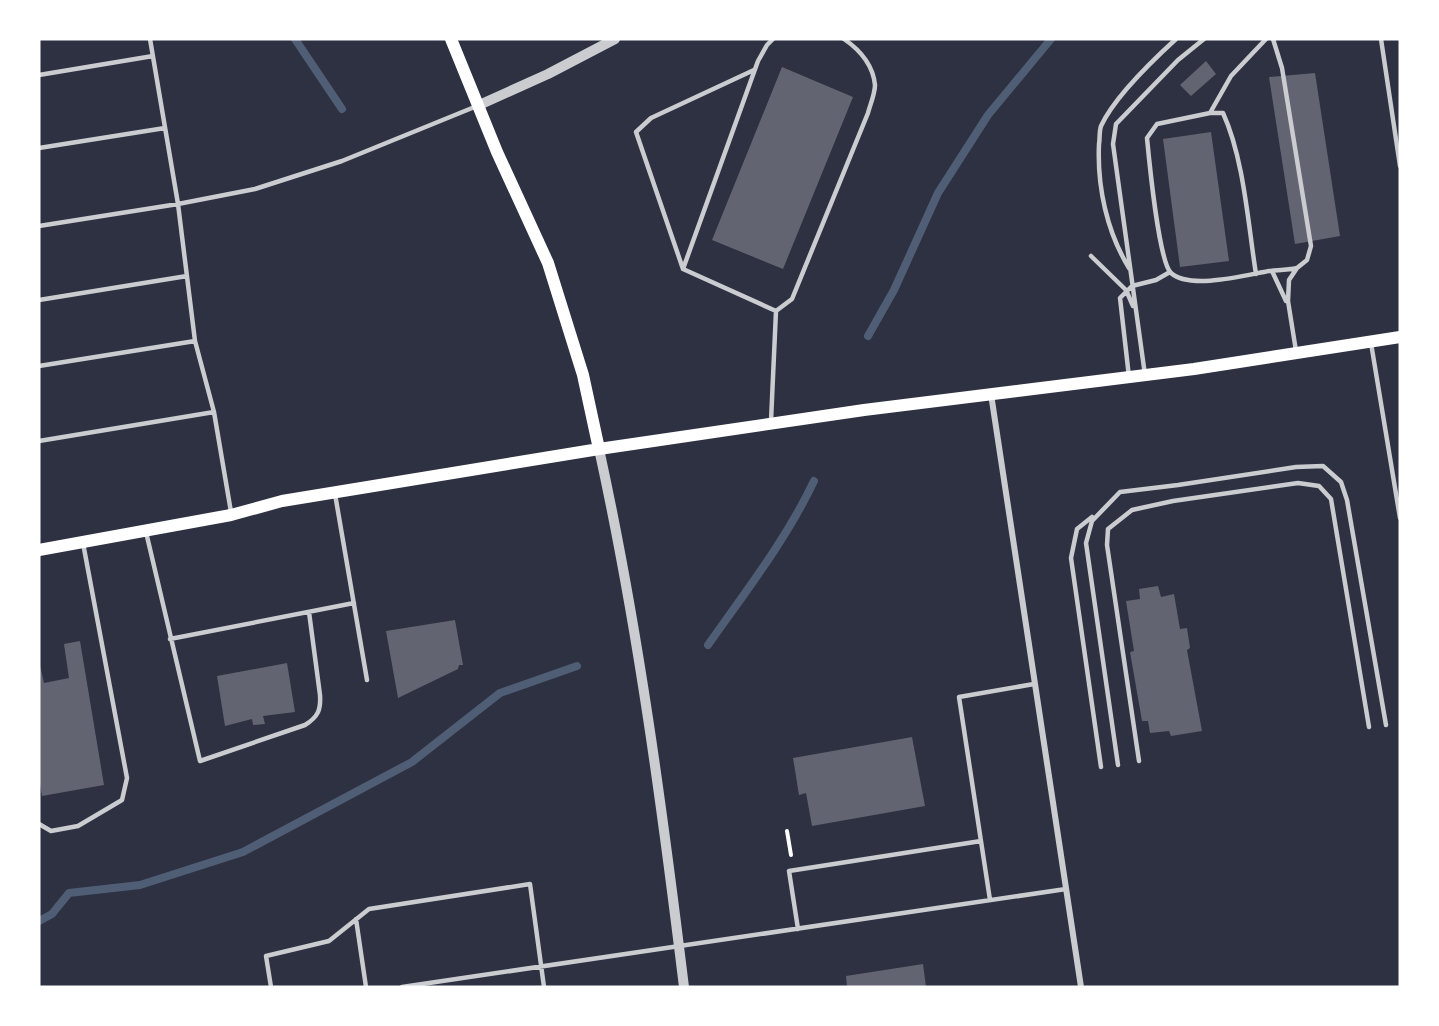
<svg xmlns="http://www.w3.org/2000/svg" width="1439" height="1026" font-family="Roboto,sans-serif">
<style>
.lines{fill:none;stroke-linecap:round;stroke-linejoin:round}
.stream{stroke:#4f5d75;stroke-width:8}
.building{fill:#626471}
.path{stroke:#fff;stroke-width:4}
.service{stroke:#caccd0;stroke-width:4.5}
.minor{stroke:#caccd0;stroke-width:6}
.tertiary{stroke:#caccd0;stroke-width:10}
.secondary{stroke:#fff;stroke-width:12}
</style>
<rect width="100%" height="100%" fill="#2d3142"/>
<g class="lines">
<path class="stream" d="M295,39L342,109
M868,336L894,290L938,193L988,115L1051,39
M708,645C746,591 786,540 814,481
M39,921L52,914L69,893L140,885L243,852L412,762L500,693L577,666"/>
</g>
<path class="building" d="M1206,61L1216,74L1191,96L1180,85Z
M782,67L853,97L783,269L712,240Z
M1315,73L1340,236L1295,244L1269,77Z
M1211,132L1229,261L1180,267L1163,139Z
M1158,586L1161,597L1174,594L1180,629L1187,628L1190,648L1187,650L1202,731L1171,736L1169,731L1150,733L1148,721H1142L1130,652L1134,651L1126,601L1140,599L1139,589Z
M455,620L463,665H459L458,669L398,698L386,631Z
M80,641L104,785L42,796L39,778V661L44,683L69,678L64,644Z
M287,663L295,712L263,716L265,724L253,725L252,719L225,726L217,676Z
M912,737L925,806L812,826L806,793L799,795L793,758Z
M923,964L926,987H847L846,976Z"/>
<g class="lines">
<path class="path" d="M787,831L791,855"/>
<path class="service" d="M773,39L767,45L758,61L683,269L776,311L792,299L868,113C870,105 875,94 875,85C873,65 860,50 844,39
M1273,39L1282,68L1311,246L1307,260L1297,268L1289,280L1288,301L1296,351
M1381,39L1400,166
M39,75L153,56
M1210,113L1231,76L1266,39
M39,148L165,128
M39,226L178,204L255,189L342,161L477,106
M1091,256L1126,290L1133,306
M1129,268C1107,232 1097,187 1099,144C1100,139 1099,132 1101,126C1114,98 1153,60 1176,39
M683,269L636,132L651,118L754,70
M1272,271L1286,301
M1256,274C1248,224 1244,159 1223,113H1210L1157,124L1147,138C1149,159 1159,262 1171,273C1190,290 1246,275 1269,271C1279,270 1287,270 1297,268
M39,300L187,276
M1371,343L1400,518
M39,366L195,341
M1145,375L1113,144L1116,124L1178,60L1204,39
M1129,377L1120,298L1132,286L1156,280L1170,272
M214,412L231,512
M771,421L776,311
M39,441L214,412L195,341L178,204L150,39
M335,494L367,680
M1092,517L1077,529L1071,558L1101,767
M146,532L200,761L305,725C318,717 321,710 320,695L309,612
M170,639L354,603
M1139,761L1107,545L1108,529L1132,510L1173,501L1298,483L1319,486L1331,499L1369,727
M1118,765L1086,543L1092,521L1120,492L1178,485L1296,467L1323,466L1341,482L1347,500L1386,725
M39,824L51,831L78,826L122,800L127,778L83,543
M990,900L959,697L1034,684
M356,919L366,987
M798,929L789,871L981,841
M271,987L266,956L329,941L369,909L530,884L544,987
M402,987L1066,889"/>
<path class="minor" d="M991,394L1081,987"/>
<path class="tertiary" d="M477,106L548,74L615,39
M599,449C638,627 662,807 684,987"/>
<path class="secondary" d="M451,39L497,152L548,263L583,375L599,449
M39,550L231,515L282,501L599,449L864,410L1194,369L1400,337"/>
</g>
<rect width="1439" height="1026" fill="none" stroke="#ffffff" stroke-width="81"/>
</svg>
